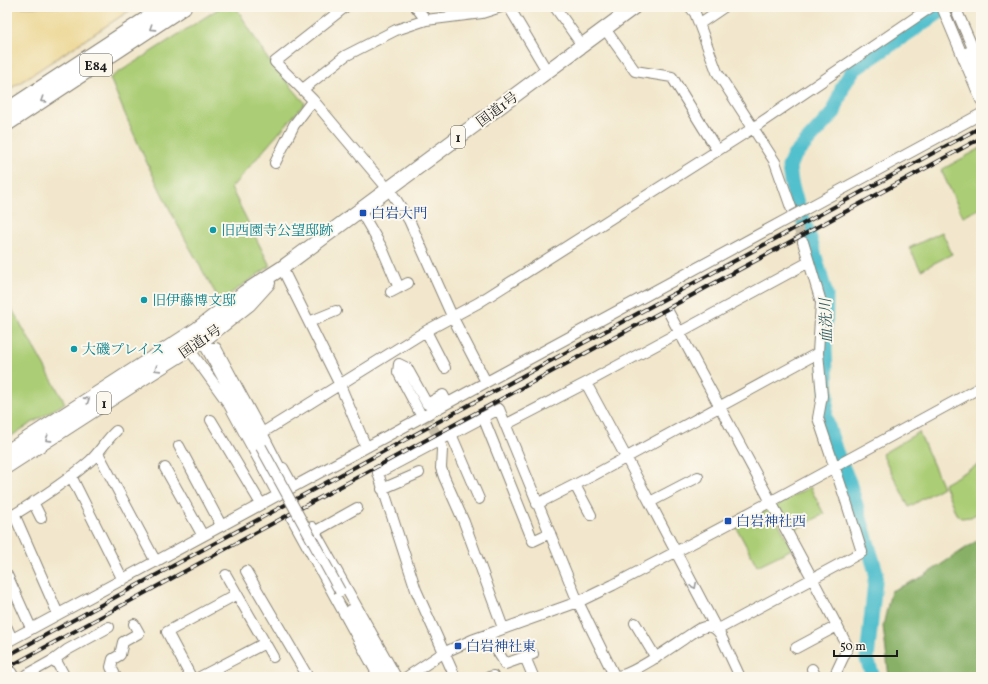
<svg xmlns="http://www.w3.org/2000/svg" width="988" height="684" font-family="Vollkorn,'Noto Serif JP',serif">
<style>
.green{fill:#abcd75;stroke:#647448}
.forest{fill:#88b066;stroke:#526641}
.sand{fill:#eeda9e;stroke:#857b5d}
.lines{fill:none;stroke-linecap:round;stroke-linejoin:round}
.river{stroke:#53c0cd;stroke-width:15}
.minor-tunnel{stroke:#c7bea9;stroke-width:10;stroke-dasharray:10 5;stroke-linecap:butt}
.minor-casing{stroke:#878274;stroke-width:12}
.highway-casing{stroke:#878274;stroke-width:16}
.minor{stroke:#fff;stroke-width:10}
.highway{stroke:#fff;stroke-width:14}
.rail-casing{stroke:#1c1c1c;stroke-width:4}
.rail{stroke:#fbf7ec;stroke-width:2.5;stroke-dasharray:8;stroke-linecap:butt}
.minor-bridge-casing{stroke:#878274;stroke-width:12;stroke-linecap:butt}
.minor-bridge{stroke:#fff;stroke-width:10}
.oneway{stroke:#999}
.transit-dot{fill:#1a4fb4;stroke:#fbf7ec;stroke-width:1.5}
.culture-dot{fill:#0f9aa8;stroke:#fbf7ec;stroke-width:1.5}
.labels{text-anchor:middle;stroke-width:4;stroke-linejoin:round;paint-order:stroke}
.shield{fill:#fbf7ec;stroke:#5f5e5a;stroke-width:1}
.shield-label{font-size:13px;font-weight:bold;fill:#1c1c1c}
.street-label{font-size:14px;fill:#1c1c1c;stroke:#fbf7ec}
.transit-label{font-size:14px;fill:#164399;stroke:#fbf7ec;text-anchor:start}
.culture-label{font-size:14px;fill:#0d838f;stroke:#fbf7ec;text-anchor:start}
.water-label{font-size:15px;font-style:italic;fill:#325e63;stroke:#fbf7ec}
</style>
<rect width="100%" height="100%" fill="#fbf7ec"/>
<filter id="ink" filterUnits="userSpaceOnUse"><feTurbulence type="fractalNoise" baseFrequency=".025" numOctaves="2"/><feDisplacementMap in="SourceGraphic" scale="8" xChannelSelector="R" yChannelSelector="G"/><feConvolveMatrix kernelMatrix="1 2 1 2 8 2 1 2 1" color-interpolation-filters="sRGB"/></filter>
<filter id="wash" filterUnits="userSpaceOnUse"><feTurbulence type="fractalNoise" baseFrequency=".012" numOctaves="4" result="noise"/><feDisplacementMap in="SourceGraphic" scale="16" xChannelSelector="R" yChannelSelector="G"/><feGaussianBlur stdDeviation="0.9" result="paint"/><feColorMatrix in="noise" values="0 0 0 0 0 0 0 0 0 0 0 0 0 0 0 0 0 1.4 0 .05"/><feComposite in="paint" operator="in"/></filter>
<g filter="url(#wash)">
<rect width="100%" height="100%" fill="#f2e7cc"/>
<path class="green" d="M221,7H236L267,58L305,103L231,188L270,266L220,301C178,230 141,155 110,78Z
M981,148V208L963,217L941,170Z
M942,232L952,254L921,270L909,248Z
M7,300L65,403L22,429L7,439Z
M919,432L943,487L909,507L882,454Z
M981,463V511L971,517L961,518L956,514L944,484Z
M810,487L824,514L789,533L775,506Z
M771,508L792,549L757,566L736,527Z"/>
<path class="forest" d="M981,538V677H889L883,626L891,591L922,577Z"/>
<path class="sand" d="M7,7H135L7,91Z"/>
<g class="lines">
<path class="river" d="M873,677L867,659L876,572L849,482L836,452L825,417L827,397L825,350L826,295L810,239L794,194L791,182L789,167L793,157L834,112L843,86L853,70L947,7"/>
</g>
</g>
<g filter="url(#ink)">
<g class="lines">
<path class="minor-tunnel" d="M793,213L803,242
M425,413L440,441"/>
<defs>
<path id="minor" d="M345,7L275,62L313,100L393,195L409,220L452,316L486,382
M416,7L426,20
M509,7L547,71
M555,7L582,45
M690,7L695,13L717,72L775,162L793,213
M942,7L981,100
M955,7L975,53L981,62
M699,24L724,7
M605,29L635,71L672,77L717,150
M968,52L981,82
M303,89L345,56L396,30L426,20L482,13L501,7
M275,163L294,125L313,100
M360,210L382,248L399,288
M804,210L981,114
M282,268L340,385L366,447
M391,292L408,283
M669,313L812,578L848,647L834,677
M309,322L336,311
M426,331L445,368
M204,344L261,447
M207,348H216L262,433L426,331L478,303L753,128L931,7
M189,349L228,403L278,495
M586,383L626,457L717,630L862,552L846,501L818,418L822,396L818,353L821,302L803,242
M422,417L398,372L399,364L407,368L427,404L443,395L447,403
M483,417L533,541L550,533
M211,420L261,504
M505,425L586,383L809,262
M262,433L279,466L283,468L293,486
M451,434L479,499
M440,441L442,449L441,468L444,477L464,522L503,628
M179,446L221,525
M98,453L156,562
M165,468L203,536
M71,476L123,580
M575,485L591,515
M382,489L419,473
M33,502L41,518
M650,502L698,477
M537,504L594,475L818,353
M14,514L58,614
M292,518L379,677
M7,519C35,502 65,483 90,461C100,452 106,440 116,431
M312,527L396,677
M314,532L357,508
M246,571L308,677
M7,575L31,628
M226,575L273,657
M351,610L387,677
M635,623L656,658
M7,628L12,639
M488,634C491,645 500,653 505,664L533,654
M7,642L791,217
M796,648L837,626
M525,657L533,676
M55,659L67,650L109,627
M812,669L816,677
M11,672L14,677
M23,677L55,659L65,677
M116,677L111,667L113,659L120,655L123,642L139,633L134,624
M191,677L167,632L237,594
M200,677L265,643
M407,677L443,653L472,640L578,602L613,585L770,502L981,387
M455,677L416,590L378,473L499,409L578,602L614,675C626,680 673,646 685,638C692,634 701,625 710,627C714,627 717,630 720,634L740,677
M489,677L493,676"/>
<path id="highway" d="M7,110L164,7
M7,124L184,7
M7,452L196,330L245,292L282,268L634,7
M7,466L143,378L202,341L249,304L268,283"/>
</defs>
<use href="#minor" class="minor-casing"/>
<use href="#highway" class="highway-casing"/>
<use href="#minor" class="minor"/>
<use href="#highway" class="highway"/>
<defs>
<path id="rail" d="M7,656L981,127
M7,668L981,138"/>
</defs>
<use href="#rail" class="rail-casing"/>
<use href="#rail" class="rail"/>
<defs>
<path id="minor-bridge" d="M791,217L804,210
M261,447L340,591"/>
</defs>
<use href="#minor-bridge" class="minor-bridge-casing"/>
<use href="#minor-bridge" class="minor-bridge"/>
</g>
<defs><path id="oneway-chevron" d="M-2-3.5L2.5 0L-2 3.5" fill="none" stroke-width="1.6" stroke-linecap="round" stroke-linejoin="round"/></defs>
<g class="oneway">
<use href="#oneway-chevron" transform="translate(152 28) rotate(147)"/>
<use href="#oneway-chevron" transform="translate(43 100) rotate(147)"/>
<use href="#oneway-chevron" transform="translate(157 369) rotate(148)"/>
<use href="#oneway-chevron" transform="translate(87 400) rotate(-33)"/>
<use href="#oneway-chevron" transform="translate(48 439) rotate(147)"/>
<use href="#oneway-chevron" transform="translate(694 586) rotate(63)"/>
</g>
</g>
<g class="transit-dot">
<rect x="359" y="209" width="8" height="8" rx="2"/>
<rect x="724" y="517" width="8" height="8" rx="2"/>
<rect x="454" y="642" width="8" height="8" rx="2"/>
</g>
<g class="culture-dot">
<circle cx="213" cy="230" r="4"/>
<circle cx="144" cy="300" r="4"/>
<circle cx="74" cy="349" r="4"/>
</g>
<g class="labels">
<g class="shield">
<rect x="80" y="54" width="32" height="22" rx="3"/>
<rect x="451" y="126" width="14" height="22" rx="3"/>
<rect x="97" y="392" width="14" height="22" rx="3"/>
</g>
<g class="shield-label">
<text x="96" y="70">E84</text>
<text x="458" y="142">1</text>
<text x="104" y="408">1</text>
</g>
<g class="street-label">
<text transform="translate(497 109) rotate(-37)" y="5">国道1号</text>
<text transform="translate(200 341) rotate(-34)" y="5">国道1号</text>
</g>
<g class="transit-label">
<text x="371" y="218">白岩大門</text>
<text x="736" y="526">白岩神社西</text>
<text x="466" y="651">白岩神社東</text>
</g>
<g class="culture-label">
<text x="221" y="235">旧西園寺公望邸跡</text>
<text x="152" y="305">旧伊藤博文邸</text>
<text x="82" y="354">大磯プレイス</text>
</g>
<g class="water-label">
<text transform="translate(826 321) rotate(-92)" y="5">血洗川</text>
</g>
</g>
<rect width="988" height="684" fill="none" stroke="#fbf7ec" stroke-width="24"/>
<path d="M834 650v6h63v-6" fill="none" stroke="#1c1c1c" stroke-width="2"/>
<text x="840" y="650" font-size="12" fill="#1c1c1c" stroke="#fbf7ec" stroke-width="3" paint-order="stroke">50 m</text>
</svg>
